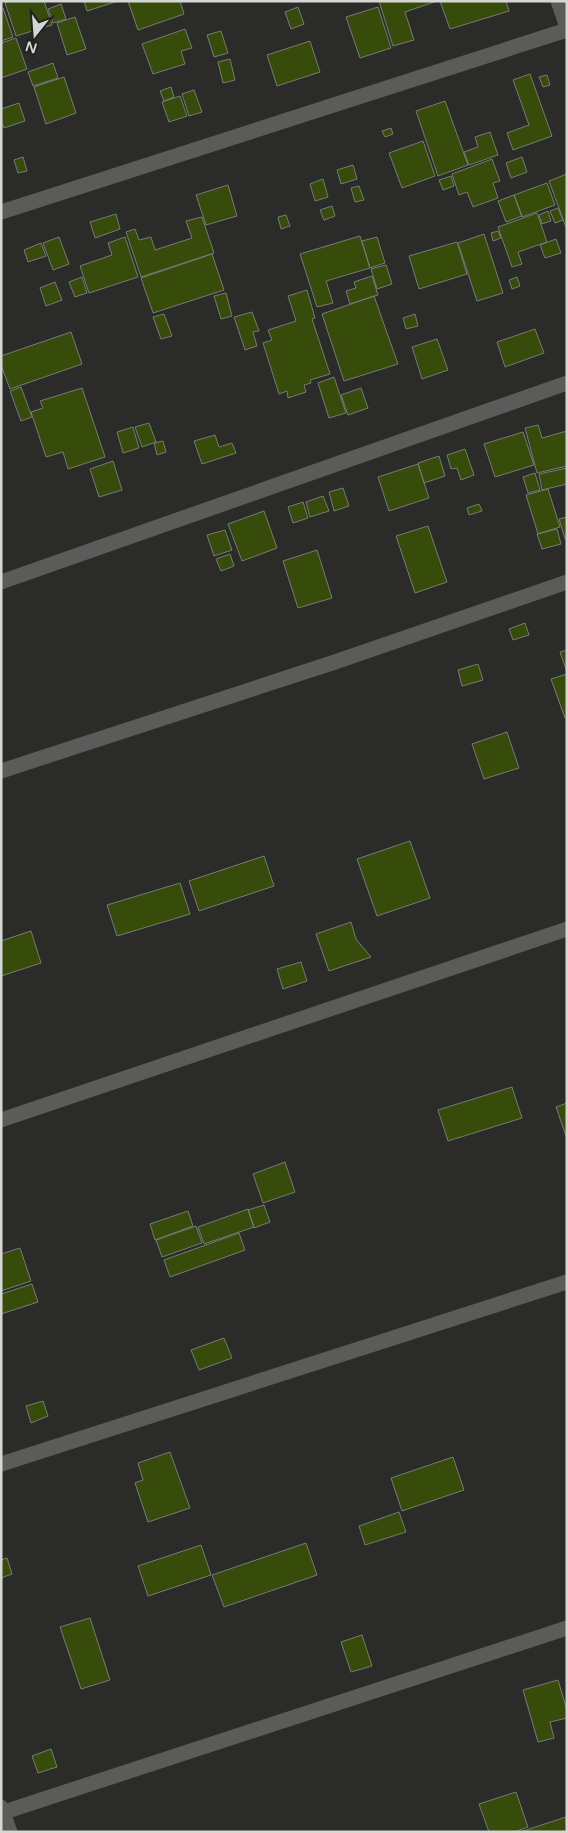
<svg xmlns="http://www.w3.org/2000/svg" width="568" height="1833" font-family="'Varela Round',sans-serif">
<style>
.building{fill:#374c0b;stroke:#787a77}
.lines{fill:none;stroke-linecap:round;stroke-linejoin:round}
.minor{stroke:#5b5c59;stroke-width:15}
</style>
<rect width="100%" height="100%" fill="#2b2c29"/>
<path class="building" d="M10,1H44L52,25L16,36L5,3Z
M84,1H118L87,11Z
M128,1H180L184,14L138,30Z
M379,1H437L405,12L414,40L393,46Z
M440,1H506L509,11L450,29Z
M61,4L66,19L53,23L48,9Z
M298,7L304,24L291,29L285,12Z
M378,7L391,48L360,58L346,17Z
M3,8L13,37L1,41V9Z
M75,17L86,49L67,55L57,23Z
M185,29L192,48L181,51L185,64L153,74L142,44Z
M221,31L228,53L214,57L207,35Z
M16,38L27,69L1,78V43Z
M310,41L320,72L277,86L267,55Z
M230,59L235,80L223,83L218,62Z
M53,63L58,78L33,86L28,72Z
M530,74L552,136L513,150L507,133L529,125L513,80Z
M547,75L550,85L543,87L539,77Z
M64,77L76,113L46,124L34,87Z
M171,87L174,97L164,101L160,91Z
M194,90L202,112L189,116L182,94Z
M180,96L187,116L169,122L162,102Z
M445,101L468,165L438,176L416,111Z
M19,103L25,121L4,128L1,120V109Z
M391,128L393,134L385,137L382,131Z
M490,132L498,155L469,165L464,152L478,147L475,137Z
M423,141L435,176L402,188L389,153Z
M23,157L27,171L18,173L14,160Z
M522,157L527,172L511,178L506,163Z
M492,159L500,181L493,183L498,198L473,207L467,192L459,195L452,174Z
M353,165L357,179L341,184L337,170Z
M567,174V230L549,181Z
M451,176L454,186L443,190L439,180Z
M323,179L328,197L315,201L310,184Z
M547,183L555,205L522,217L514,195Z
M228,185L237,216L206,225L196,195Z
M359,186L364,200L355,202L351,188Z
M514,195L522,216L506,222L498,201Z
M332,206L335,216L324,220L320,210Z
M558,208L563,220L555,223L550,211Z
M548,211L551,221L542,224L539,215Z
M537,213L547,242L518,252L522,264L512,267L498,227Z
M116,214L120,229L95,238L90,222Z
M286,215L290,226L281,229L278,217Z
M202,217L214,253L141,277L126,232L135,229L139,240L151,237L155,250L192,238L186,221Z
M498,231L501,238L493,241L491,233Z
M484,234L503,293L477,301L458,243Z
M360,236L370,268L326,281L333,303L317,307L300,254Z
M59,237L69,264L53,270L43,243Z
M125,237L138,277L89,293L80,266L112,255L108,243Z
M377,237L385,263L370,268L362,241Z
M556,239L561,253L545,258L540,245Z
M457,242L467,274L419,289L409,256Z
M41,243L46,256L28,262L24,250Z
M212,254L224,290L153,313L141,278Z
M386,265L392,284L377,289L371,269Z
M372,276L378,295L350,304L346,291L356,288L354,282Z
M82,277L87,293L75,297L69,282Z
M517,277L520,286L512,289L509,280Z
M55,282L62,300L46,306L40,288Z
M307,290L315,318L312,319L330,374L310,380L311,383L304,385L306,392L288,398L287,391L279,394L263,343L272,340L268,330L296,321L288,296Z
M226,293L232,316L221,319L214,296Z
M374,296L398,364L344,381L322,314Z
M252,312L259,331L253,332L257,346L245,350L234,317Z
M164,314L172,336L161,339L153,317Z
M415,314L418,326L406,329L403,318Z
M535,329L544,353L505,367L497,342Z
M71,332L82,364L10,389L1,365V356Z
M437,339L448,370L422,379L412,347Z
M334,377L346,413L329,418L318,383Z
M21,387L32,417L21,421L10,391Z
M82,388L105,457L68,469L63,452L46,457L31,412L43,408L40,401Z
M361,388L368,408L348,415L341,395Z
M149,423L156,442L142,447L135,427Z
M538,425L542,438L567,431V466L537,473L525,428Z
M133,427L139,448L123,453L117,432Z
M523,432L534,465L495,477L484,444Z
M215,435L219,447L232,443L236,453L202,464L194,441Z
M163,441L166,452L157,455L154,443Z
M465,449L474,475L461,480L457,468L451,469L447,455Z
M439,456L445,476L424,483L418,463Z
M113,461L122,490L99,497L90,469Z
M418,464L429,498L389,511L378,477Z
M567,468V484L542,490L539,474Z
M535,473L540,490L528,493L523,477Z
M343,488L349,506L334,511L329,492Z
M548,489L560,527L538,534L526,495Z
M323,496L329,511L310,517L306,502Z
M303,502L308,518L293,523L288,507Z
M479,504L482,511L469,515L467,508Z
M264,511L277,548L242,561L228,524Z
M567,517V538L565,539L559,519Z
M428,526L447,582L415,593L396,536Z
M557,529L561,544L542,549L537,534Z
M225,530L232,550L214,556L207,535Z
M317,550L332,598L298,608L283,561Z
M230,554L234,566L221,571L216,559Z
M525,623L529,635L513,640L509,629Z
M567,650V672L560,652Z
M478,664L483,680L462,686L458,670Z
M567,674V718H565L551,679Z
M507,732L519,768L484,779L472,744Z
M410,841L430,898L377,916L357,859Z
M264,856L274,886L199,911L189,881Z
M180,883L190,914L117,936L107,905Z
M351,922L356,939L371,957L329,971L316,934Z
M31,931L41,963L1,976V941Z
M301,962L307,981L283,989L277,969Z
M512,1087L522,1118L448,1141L438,1110Z
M567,1103V1139L556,1107Z
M285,1162L295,1192L263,1203L253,1174Z
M264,1205L270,1222L254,1228L248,1210Z
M248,1209L254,1227L204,1244L198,1227Z
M188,1211L193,1226L155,1240L150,1224Z
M196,1226L202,1243L162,1257L156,1240Z
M239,1233L245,1250L170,1277L164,1260Z
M20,1248L31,1281L1,1291V1254Z
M32,1284L38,1302L1,1314V1294Z
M224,1338L232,1358L199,1370L191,1350Z
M43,1401L48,1416L31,1423L26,1406Z
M170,1452L190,1508L148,1522L135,1483L143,1480L138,1463Z
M453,1457L464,1490L402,1511L391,1478Z
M399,1512L406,1532L365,1545L359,1526Z
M306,1543L317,1575L224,1607L212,1575Z
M201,1545L211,1575L148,1596L138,1566Z
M7,1558L12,1574L1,1578V1560Z
M90,1618L110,1680L81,1689L60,1627Z
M362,1635L372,1666L351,1672L341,1642Z
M558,1680L567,1710V1718L550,1722L554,1738L538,1742L523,1690Z
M51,1749L57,1767L38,1773L32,1756Z
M516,1792L528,1827L514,1832H489L479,1804Z
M566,1817L567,1832H520Z"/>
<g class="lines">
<path class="minor" d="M558,1L567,27
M1,212L567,30
M1,582L567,383
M1,771L335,662L567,582
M1,1120L567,929
M1,1464L567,1282
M1,1807L10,1832
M1,1813L567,1628"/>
</g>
<rect width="568" height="1833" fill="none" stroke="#d6d7d5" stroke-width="5"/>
<g transform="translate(35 35) rotate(197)" stroke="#212320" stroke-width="4" paint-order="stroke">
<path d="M0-4L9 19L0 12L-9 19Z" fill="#d6d7d5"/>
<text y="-8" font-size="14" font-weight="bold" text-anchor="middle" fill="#d6d7d5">N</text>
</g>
</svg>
